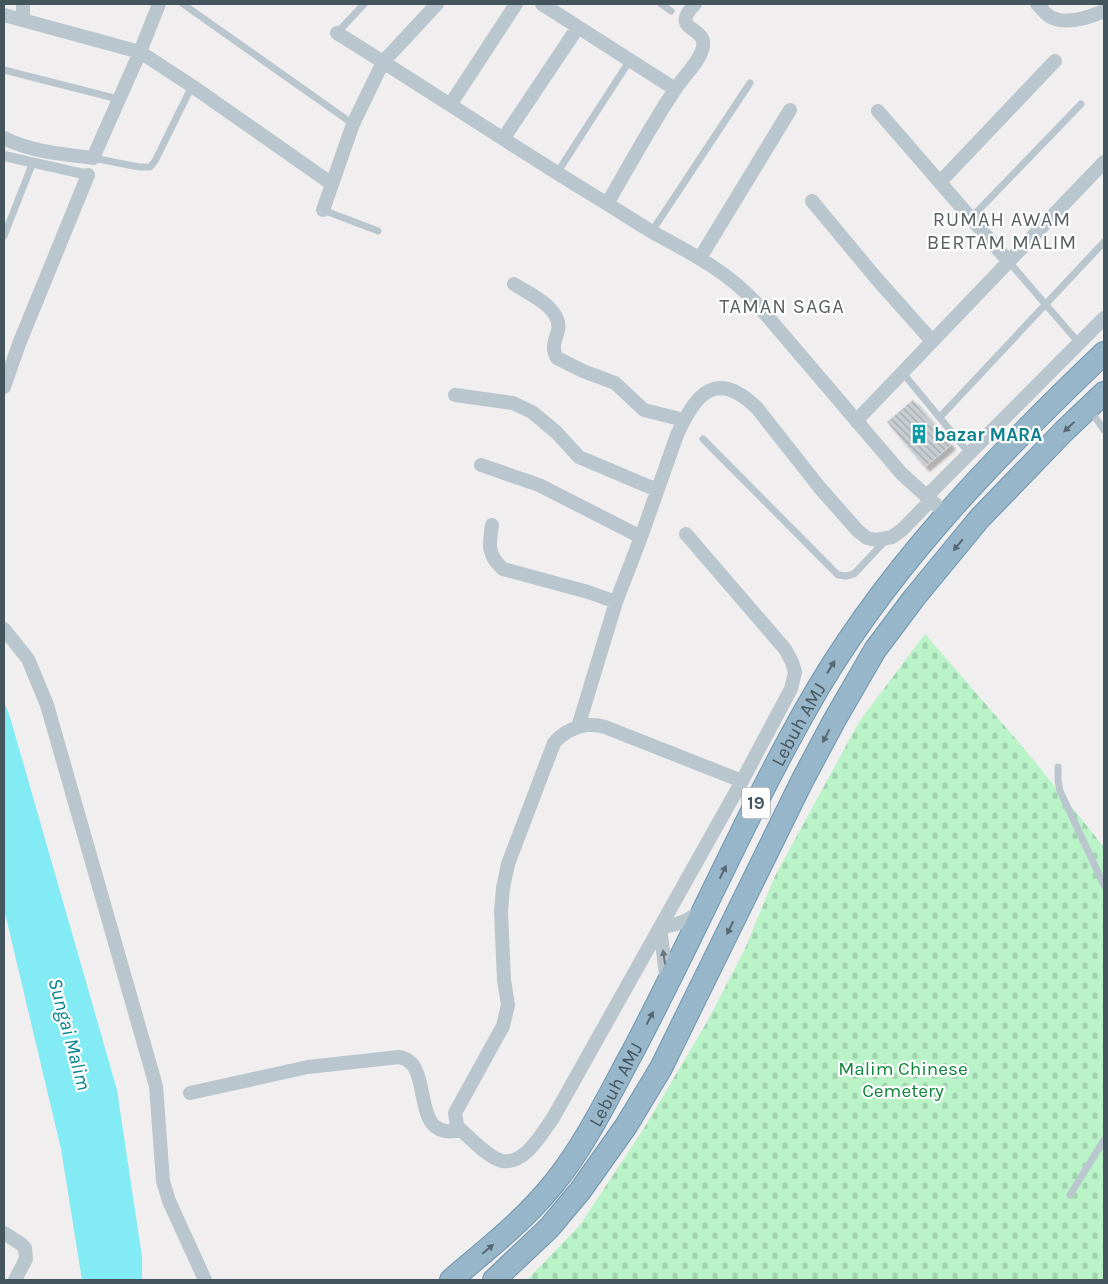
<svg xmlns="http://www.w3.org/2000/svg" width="1108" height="1284" font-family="Karla,sans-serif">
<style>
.cemetery{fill:url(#cemetery-stones)}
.water{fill:#82ebf3}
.building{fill:url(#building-back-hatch);stroke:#d2d6db;filter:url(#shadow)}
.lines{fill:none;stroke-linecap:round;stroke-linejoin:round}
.trunk-casing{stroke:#6d95ae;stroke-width:24}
.service{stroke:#b9c6cd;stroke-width:7}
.pedestrian{stroke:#b9c6cd;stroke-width:10}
.minor{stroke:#b9c6cd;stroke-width:14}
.trunk{stroke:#97b6c9;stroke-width:22}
.oneway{fill:#556873}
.oneway2{fill:#68777f}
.labels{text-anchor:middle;stroke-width:4.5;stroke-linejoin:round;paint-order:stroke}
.shield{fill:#fff;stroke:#7d888e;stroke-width:1}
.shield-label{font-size:18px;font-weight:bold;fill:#45555e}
.culture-label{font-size:19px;font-weight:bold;fill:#0d838f;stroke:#fff;text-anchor:start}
.street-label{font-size:19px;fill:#45555e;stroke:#fff}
.park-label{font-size:19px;fill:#0f863a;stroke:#fff}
.neighbourhood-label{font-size:20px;letter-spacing:1px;fill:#5b6064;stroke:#fff}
.water-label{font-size:20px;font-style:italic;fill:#04838d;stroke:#fff}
</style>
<defs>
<pattern id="cemetery-stones" width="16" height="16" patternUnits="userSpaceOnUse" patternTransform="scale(1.25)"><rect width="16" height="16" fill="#b9f3c7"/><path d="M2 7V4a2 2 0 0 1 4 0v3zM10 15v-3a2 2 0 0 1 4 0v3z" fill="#a0d2ad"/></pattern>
<pattern id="building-back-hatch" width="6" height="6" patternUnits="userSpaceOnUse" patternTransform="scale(1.25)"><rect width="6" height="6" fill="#c8cdd2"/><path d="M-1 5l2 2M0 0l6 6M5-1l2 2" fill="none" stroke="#a4a9ae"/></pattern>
<filter id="shadow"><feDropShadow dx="4.5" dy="4.5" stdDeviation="1" flood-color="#0004"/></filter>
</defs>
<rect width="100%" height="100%" fill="#f1eeef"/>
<path class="cemetery" d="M925,634L1027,752L1104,847V1280H527L580,1225L646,1125L707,1022L744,951L775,876L859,722Z"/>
<path class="water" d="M4,701L10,717L117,1090L142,1257V1280H82L61,1149L4,909Z"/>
<path class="building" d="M913,400L951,445L925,467L887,422Z"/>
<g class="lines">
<defs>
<g id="trunk">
<path id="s1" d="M451,1280C487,1249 525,1220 555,1182C586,1143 608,1097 632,1053C692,940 743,821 806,709C882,573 992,460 1104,353"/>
<path d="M494,1280L549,1228L580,1191L626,1126L661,1068L802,781L834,721L875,650L914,598L979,519L1064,431L1104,393"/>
</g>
</defs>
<use href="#trunk" class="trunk-casing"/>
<path class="service" d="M183,4L353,124
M661,4L671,11
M337,33L364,4
M4,70L118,99
M93,158L139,167H150L155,161L192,86
M557,173L630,60
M323,210L378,231
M971,218L1081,104
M652,231L750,83
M4,236L33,162
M1009,262L1079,343
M902,372L969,453
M1090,410L1104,430
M940,417L1104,242
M703,439L838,575L846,576L854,574L886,540
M1058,767V780L1060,791L1104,885
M1070,1195L1104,1140"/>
<path class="pedestrian" d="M4,156L88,175"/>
<path class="minor" d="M542,4L675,89
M1037,4C1041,7 1044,13 1049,16C1065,26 1088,18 1104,11
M4,15L140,52L192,86L332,184
M23,20V4
M337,33C424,87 509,144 596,197C616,209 634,221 654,233C691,253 728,272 756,303L901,473L946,514
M450,105L516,4
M878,111L1009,262
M4,138C31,152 64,154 93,158L140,52L159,4
M503,139L578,27
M940,182L1055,61
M812,201L876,278L932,341
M607,204C629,166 650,127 674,91C682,78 695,67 701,53C714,24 666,34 695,4
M323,210L353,124L383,62L437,4
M700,258L790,110
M514,284C529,294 563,308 558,331C555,341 551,348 557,358L583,371L615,383L644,410L684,420
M4,387L19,344L88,175
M455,395L513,403L532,412L556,432L579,457L657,490
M856,421L1104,162
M481,465L539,485L641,537
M926,497L1104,318
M492,525C489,545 487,555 503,569L588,592L616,602
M4,629L28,659L47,705L156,1086L163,1181L169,1201L205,1280
M578,727L616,602L641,537L677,435C696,392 717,369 757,408L820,488L858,531L867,538L876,540L892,537L903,529L930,501
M667,983L660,927C676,925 688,922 700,911
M190,1093L308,1067L399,1057C437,1063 406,1143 461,1130C471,1139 489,1158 502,1161C525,1165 542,1133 553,1118L742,781L791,689L795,672L792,662L785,649L686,534
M461,1130L457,1125L455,1113L503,1026L508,1005L504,980L501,912L503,888L508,864L554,743C562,733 579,724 592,725C596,725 601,726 605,727L742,781
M4,1233L21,1244L25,1248L26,1259L15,1280"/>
<use href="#trunk" class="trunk"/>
</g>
<defs><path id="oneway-solid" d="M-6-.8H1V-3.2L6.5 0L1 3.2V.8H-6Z" transform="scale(1.25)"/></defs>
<g class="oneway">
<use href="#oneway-solid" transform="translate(1069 427) rotate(137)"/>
<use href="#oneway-solid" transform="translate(958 545) rotate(130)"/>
<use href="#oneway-solid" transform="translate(831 667) rotate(-58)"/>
<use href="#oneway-solid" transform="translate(826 736) rotate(118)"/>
<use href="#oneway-solid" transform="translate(723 872) rotate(-64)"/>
<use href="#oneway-solid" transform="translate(730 928) rotate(116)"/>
<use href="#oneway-solid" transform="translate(650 1018) rotate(-62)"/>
<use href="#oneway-solid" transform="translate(488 1249) rotate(-40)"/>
</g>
<use class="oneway2" href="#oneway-solid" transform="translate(664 957) rotate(-98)"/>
<defs>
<symbol id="building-bare" viewBox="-9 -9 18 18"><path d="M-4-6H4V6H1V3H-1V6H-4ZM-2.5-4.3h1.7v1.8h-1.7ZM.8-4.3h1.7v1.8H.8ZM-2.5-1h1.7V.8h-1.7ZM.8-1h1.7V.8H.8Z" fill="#0f9aa8" stroke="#fff" stroke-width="2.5" paint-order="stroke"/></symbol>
</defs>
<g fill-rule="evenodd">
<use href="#building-bare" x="905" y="420" width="28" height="28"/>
</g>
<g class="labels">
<rect class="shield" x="742" y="787.5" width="28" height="31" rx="4"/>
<g class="shield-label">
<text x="756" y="809">19</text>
</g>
<g class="culture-label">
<text x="934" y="441">bazar MARA</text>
</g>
<g class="street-label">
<text dy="7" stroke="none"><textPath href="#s1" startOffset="662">Lebuh AMJ</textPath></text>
<text dy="7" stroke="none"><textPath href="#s1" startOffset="258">Lebuh AMJ</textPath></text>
</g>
<g class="park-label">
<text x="903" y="1075">Malim Chinese<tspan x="903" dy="22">Cemetery</tspan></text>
</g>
<g class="neighbourhood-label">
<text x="1002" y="226">RUMAH AWAM<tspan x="1002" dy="23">BERTAM MALIM</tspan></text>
<text x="782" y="313">TAMAN SAGA</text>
</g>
<g class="water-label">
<text transform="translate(70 1034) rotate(75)" y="7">Sungai Malim</text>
</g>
</g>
<rect width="1108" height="1284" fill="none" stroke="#45555e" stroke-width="10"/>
</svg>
